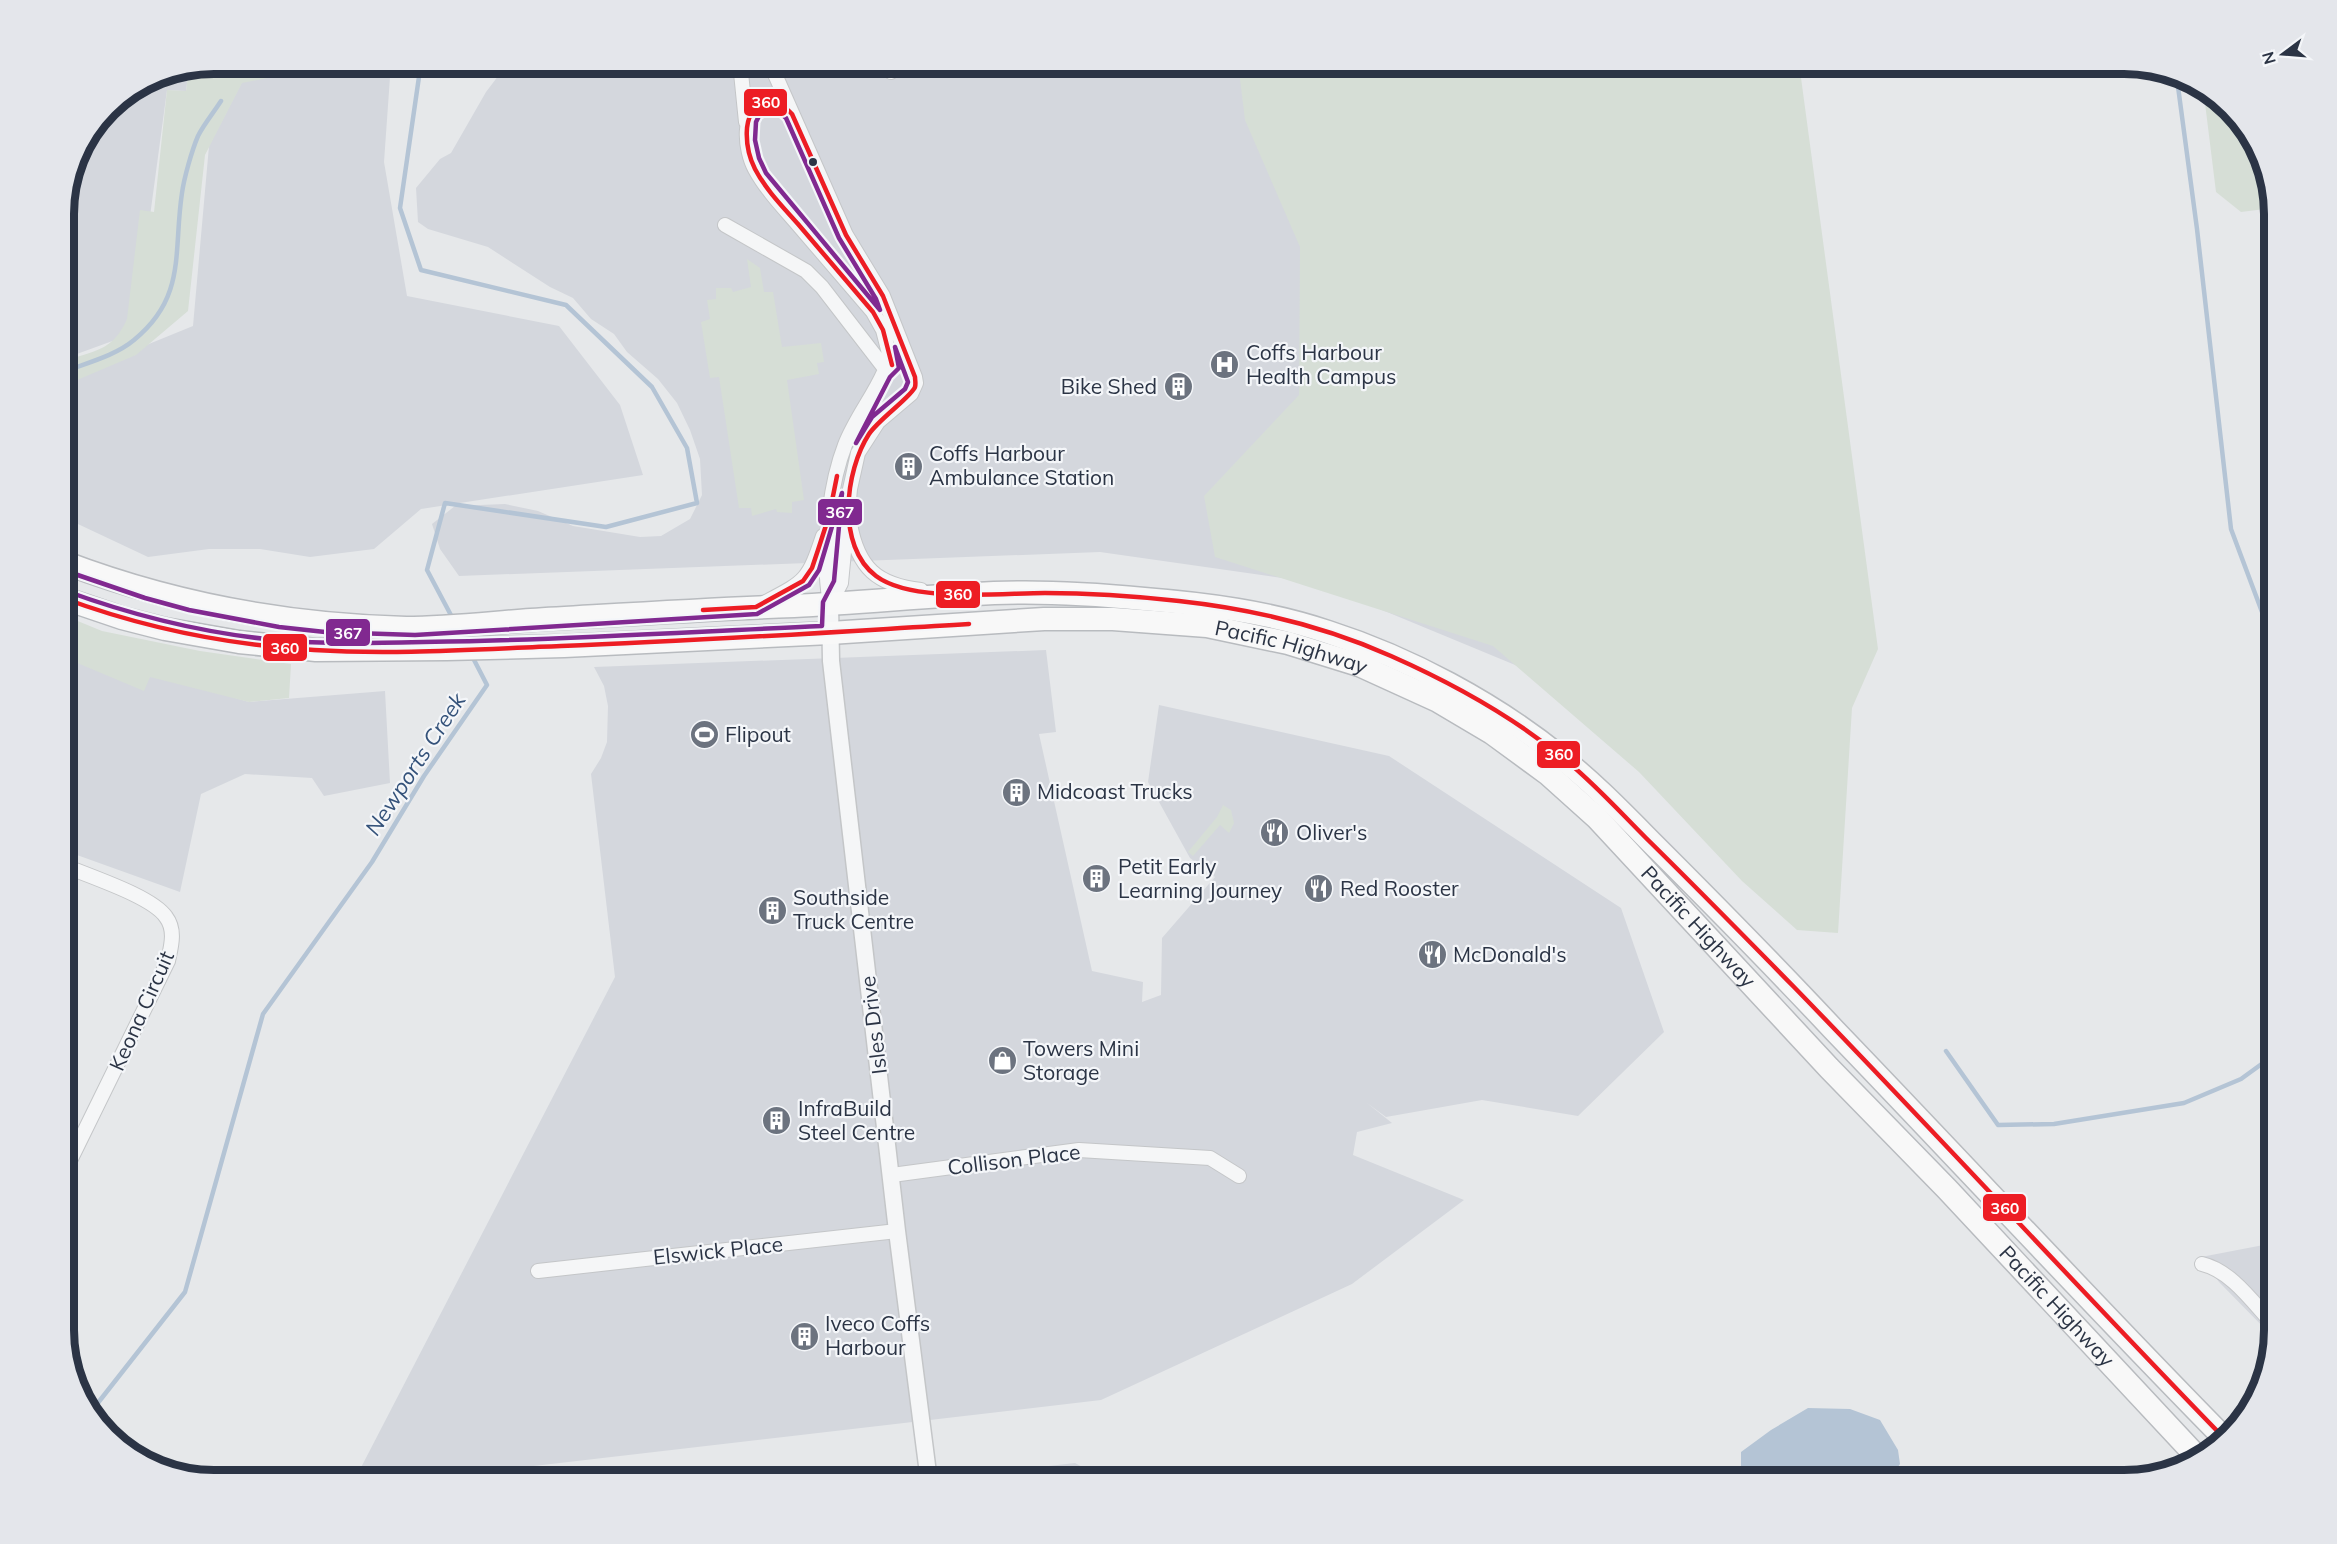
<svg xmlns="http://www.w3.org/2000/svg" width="2337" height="1544" font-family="Mulish,sans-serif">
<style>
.built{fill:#d4d7dd}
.green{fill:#d6ded6}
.water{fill:#b4c4d5}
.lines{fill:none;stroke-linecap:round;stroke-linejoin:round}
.stream{stroke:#b4c4d5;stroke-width:4.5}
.minor-casing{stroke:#c4c6c8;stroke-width:16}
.tertiary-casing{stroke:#c4c6c8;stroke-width:19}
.trunk-casing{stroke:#b8bbbf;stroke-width:25}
.minor{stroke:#f5f6f7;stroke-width:14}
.tertiary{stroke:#f5f6f7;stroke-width:16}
.trunk{stroke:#f8f8f8;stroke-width:22}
.bus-1-casing{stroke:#f4f6f9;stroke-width:9}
.bus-2-casing{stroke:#f4f6f9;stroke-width:9}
.bus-1{stroke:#ed1d24;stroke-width:4.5}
.bus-2{stroke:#812990;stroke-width:4.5}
.bus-dot{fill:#2b3445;stroke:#f4f6f9;stroke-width:2}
.labels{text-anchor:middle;stroke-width:4.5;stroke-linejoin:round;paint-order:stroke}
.poi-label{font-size:21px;fill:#2b3445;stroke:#f4f6f9;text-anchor:start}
.street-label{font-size:21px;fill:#2b3445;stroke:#f4f6f9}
.water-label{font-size:22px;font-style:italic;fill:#34527a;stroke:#f4f6f9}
.rim{fill:none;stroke:#2b3445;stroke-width:8}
.line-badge{stroke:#f4f6f9;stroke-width:2}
.badge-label{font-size:16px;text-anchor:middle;font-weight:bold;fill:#fff}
</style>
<rect width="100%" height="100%" fill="#e6e8ea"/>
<path class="built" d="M345,63H391L384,162L407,296L559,326L620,405L643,475L421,509L374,549L310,557L260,549H209L148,557L63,517V379L193,326L209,146L242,82Z
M508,63H1772L1537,674L1317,583L1100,552L459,576L440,549L432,524L455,506L505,504L538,511L573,526L640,537L661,536L690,519L702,495L700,459L690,430L677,403L658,379L627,352L614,334L591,319L573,298L550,287L488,247L428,229L418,222L416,188L440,159L451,153L486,92Z
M189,68L186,91L167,90L148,231L129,335L63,359V204L75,155L107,107L156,74Z
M63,647L249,702L385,691L390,783L324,796L312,778L245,774L201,794L180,892L63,850Z
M1046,650L1056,732L1039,734L1092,971L1143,982L1142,1002L1161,995L1162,938L1215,877L1190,858L1148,782L1159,705L1389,756L1621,908L1664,1032L1578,1116L1482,1100L1386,1117L1367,1103L1392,1123L1357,1132L1353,1155L1464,1200L1352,1284L1101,1400L406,1481H354L615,977L591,774L601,758L607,742L608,706L604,686L594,667Z
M2274,1243V1331L2272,1336L2219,1282L2201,1257Z
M1075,1463L1108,1481H918Z"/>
<path class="green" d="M213,63H345L242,83L205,155L188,311L136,355L63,386V361C94,351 113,351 127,319L140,210L154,212L167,90L186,91L189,68Z
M1238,63H1799L1878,649L1852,708L1838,933L1797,930L1742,881L1639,772L1493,646L1215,557L1204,496L1299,395L1300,247L1245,120Z
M2203,87L2207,88L2254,138L2273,208L2241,212L2216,192Z
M747,259L760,268L764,292H773L782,347L821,343L824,362L817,363L819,374L787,380L804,500L792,502V513L777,512L776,509L752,516L751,508H739L719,377L710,378L701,322L710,319L707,300L716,299V288H731L733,292L751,287Z
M63,615L102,631L200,651L291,664L289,698L249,702L150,677L144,691L63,657Z
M1223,805L1231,810L1234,823L1229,833L1220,825L1193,856L1188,852L1217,817Z"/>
<path class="water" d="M1808,1408L1850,1409L1880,1420L1898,1450L1900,1464L1888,1481H1787L1776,1472L1761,1476L1759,1481H1732L1741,1471V1452L1771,1430Z"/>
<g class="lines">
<path class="stream" d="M421,63L400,208L421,270L566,305L652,387L687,448L697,503L606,527L445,503L427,570L453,619
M2177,79L2197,229L2231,529L2274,644
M63,372C86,363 115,356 134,340C187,297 173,251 182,193C184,178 192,150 198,136C204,124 214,112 221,101
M1946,1051L1998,1125L2054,1124L2184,1103L2241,1079L2274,1055
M90,1413L185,1292L263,1014L372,862L424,776L487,685L472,656"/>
<defs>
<path id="minor" d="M740,63L746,122
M770,63L846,235L883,296L915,377L916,383L911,394L878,422L858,453L850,489L841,583L830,604
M890,63L891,72
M791,114C785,107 778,101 768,103C739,107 745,151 755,169C767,191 785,209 801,228C825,256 849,284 873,312L883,330L892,365
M725,225L806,271L822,287L886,370
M850,524C858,568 877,585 921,590
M764,603C806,581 808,581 823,536
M830,604C822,559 828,489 845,445C855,419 873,397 884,372L892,365L899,364
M63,865C88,876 152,896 166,917C176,930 171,947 168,961L63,1175
M892,1175L1079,1150L1210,1158L1239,1176
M2202,1264C2232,1271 2254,1304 2274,1325
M538,1271L897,1231"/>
<path id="tertiary" d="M830,604L831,661L897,1231L929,1481"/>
<g id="trunk">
<path d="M63,562C173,604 288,625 406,628C447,628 489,623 531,620C618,615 706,609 794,606C860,603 927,596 994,593C1044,591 1094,594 1144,599C1206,604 1269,612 1328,632C1409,658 1493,703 1559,756C1595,784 1627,818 1659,850C1718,909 1777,969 1834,1030C1964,1165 2092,1304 2224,1438"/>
<path id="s1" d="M63,598L122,618L165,629L239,642L316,650L447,649L564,646L830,633L1044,619H1113L1207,626L1288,643L1359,665L1438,701L1492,733L1548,774L1597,818L1829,1068L1947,1189L2200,1460"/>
</g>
</defs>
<use href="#minor" class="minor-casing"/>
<use href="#tertiary" class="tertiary-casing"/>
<use href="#trunk" class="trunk-casing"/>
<use href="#minor" class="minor"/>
<use href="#tertiary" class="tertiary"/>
<use href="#trunk" class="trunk"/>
<defs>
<path id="bus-1" d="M892,365L883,330L873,312C848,283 823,253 798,224C783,207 766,190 755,169C746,151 739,112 764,103C776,99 784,106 792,114L846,235L883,296L915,377C915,380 916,383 915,387C912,396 878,420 869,434C845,471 836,546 876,576C912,603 1000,593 1045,593C1090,593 1134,596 1179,601C1252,609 1324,626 1391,656C1452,683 1512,716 1563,758C1593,782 1619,811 1646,838C1696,887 1745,937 1794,987C1939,1136 2079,1289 2224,1438
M63,598C144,628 228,645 314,650C396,655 479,649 561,646C697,641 833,632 969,624
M703,610L756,607L803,581L812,568L818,550L829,516L837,476"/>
<path id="bus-2" d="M769,109L778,111L786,118L839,238L876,299L880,310L766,173L759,158L755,140L756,122L759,116Z
M895,347L908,382L905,389L872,417L856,443L890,377L899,368Z
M63,570L145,598L189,610L279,627L325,632L415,635L757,614L809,585L819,570L842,493L834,581L823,602L822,626C707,631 592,638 477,641C414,642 350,645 287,641C211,635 137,617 66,591"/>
</defs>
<use href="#bus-1" class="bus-1-casing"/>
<use href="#bus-2" class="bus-2-casing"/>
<use href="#bus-1" class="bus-1"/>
<use href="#bus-2" class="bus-2"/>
</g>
<defs>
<symbol id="hospital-disc" viewBox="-11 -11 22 22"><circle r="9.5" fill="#6c737f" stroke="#f4f6f9"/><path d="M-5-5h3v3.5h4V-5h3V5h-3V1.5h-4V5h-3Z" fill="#fff"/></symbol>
<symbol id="building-disc" viewBox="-11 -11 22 22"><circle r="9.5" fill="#6c737f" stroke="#f4f6f9"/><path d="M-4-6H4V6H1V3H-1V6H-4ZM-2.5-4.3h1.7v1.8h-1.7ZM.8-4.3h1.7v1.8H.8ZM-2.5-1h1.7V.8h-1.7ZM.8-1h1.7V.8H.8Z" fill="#fff"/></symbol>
<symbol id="stadium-disc" viewBox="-11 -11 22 22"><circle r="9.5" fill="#6c737f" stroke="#f4f6f9"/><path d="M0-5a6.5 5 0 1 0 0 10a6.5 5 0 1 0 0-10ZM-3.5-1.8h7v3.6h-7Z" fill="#fff"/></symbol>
<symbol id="restaurant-disc" viewBox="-11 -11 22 22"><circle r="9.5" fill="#6c737f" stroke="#f4f6f9"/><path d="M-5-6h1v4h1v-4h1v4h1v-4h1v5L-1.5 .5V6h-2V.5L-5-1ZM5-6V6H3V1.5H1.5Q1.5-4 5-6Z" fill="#fff"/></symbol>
<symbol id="shop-disc" viewBox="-11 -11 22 22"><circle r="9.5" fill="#6c737f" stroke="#f4f6f9"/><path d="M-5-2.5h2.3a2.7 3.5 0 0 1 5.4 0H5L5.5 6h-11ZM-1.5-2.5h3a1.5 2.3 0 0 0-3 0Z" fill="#fff"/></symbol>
</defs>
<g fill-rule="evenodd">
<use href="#hospital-disc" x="1208" y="348" width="33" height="33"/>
<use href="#building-disc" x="1162" y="370" width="33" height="33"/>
<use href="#building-disc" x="892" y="450" width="33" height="33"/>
<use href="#stadium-disc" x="688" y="718" width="33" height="33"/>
<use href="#building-disc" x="1000" y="776" width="33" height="33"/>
<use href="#restaurant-disc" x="1258" y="816" width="33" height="33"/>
<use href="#building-disc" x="1080" y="862" width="33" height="33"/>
<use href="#restaurant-disc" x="1302" y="872" width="33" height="33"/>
<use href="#building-disc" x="756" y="894" width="33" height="33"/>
<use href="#restaurant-disc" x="1416" y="938" width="33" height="33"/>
<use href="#shop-disc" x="986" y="1044" width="33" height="33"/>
<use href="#building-disc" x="760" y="1104" width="33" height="33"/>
<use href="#building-disc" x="788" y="1320" width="33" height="33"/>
</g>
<circle class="bus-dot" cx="813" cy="162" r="5"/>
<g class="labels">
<g class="poi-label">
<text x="1246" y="360">Coffs Harbour<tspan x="1246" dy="24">Health Campus</tspan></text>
<text x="1157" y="394" text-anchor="end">Bike Shed</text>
<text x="929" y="461">Coffs Harbour<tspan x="929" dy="24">Ambulance Station</tspan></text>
<text x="725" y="742">Flipout</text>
<text x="1037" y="799">Midcoast Trucks</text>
<text x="1296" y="840">Oliver's</text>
<text x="1118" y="874">Petit Early<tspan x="1118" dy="24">Learning Journey</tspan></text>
<text x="1340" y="896">Red Rooster</text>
<text x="793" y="905">Southside<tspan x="793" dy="24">Truck Centre</tspan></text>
<text x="1453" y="962">McDonald's</text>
<text x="1023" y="1056">Towers Mini<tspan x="1023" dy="24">Storage</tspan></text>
<text x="798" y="1116">InfraBuild<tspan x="798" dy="24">Steel Centre</tspan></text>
<text x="825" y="1331">Iveco Coffs<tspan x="825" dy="24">Harbour</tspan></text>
</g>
<g class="street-label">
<text dy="7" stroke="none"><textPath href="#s1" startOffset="1238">Pacific Highway</textPath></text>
<text dy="7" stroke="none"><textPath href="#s1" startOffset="1742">Pacific Highway</textPath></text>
<text transform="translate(142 1011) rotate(-66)" y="7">Keona Circuit</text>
<text transform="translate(874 1025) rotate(-97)" y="7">Isles Drive</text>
<text transform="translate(1014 1160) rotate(-7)" y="7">Collison Place</text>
<text transform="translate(718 1251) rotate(-6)" y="7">Elswick Place</text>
<text dy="7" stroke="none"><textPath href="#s1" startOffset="2264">Pacific Highway</textPath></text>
</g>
<g class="water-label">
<text transform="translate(415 764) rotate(-57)" y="8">Newports Creek</text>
</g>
</g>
<path d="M0 0H2337V1544H0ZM214 74H2124A140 140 0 0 1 2264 214V1330A140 140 0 0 1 2124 1470H214A140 140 0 0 1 74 1330V214A140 140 0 0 1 214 74Z" fill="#e4e6eb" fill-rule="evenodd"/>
<path class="rim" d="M214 74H2124A140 140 0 0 1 2264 214V1330A140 140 0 0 1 2124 1470H214A140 140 0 0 1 74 1330V214A140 140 0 0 1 214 74Z"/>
<g class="line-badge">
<rect x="743" y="88" width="45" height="29" rx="6" fill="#ed1d24"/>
<rect x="817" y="498" width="46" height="28" rx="6" fill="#812990"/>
<rect x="935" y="580" width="46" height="29" rx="6" fill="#ed1d24"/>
<rect x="325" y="618" width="46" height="29" rx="6" fill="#812990"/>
<rect x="262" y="633" width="46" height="29" rx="6" fill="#ed1d24"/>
<rect x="1536" y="740" width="45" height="29" rx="6" fill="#ed1d24"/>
<rect x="1982" y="1193" width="45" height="29" rx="6" fill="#ed1d24"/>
</g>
<g class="badge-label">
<text x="766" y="108">360</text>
<text x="840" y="518">367</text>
<text x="958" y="600">360</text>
<text x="348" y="639">367</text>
<text x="285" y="654">360</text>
<text x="1559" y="760">360</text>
<text x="2005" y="1214">360</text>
</g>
<g transform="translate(2283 54) rotate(254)" stroke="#f4f6f9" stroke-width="4.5" paint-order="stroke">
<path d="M0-4.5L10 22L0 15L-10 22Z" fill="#2b3445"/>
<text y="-9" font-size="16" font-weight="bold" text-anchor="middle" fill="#2b3445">N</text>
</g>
</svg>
